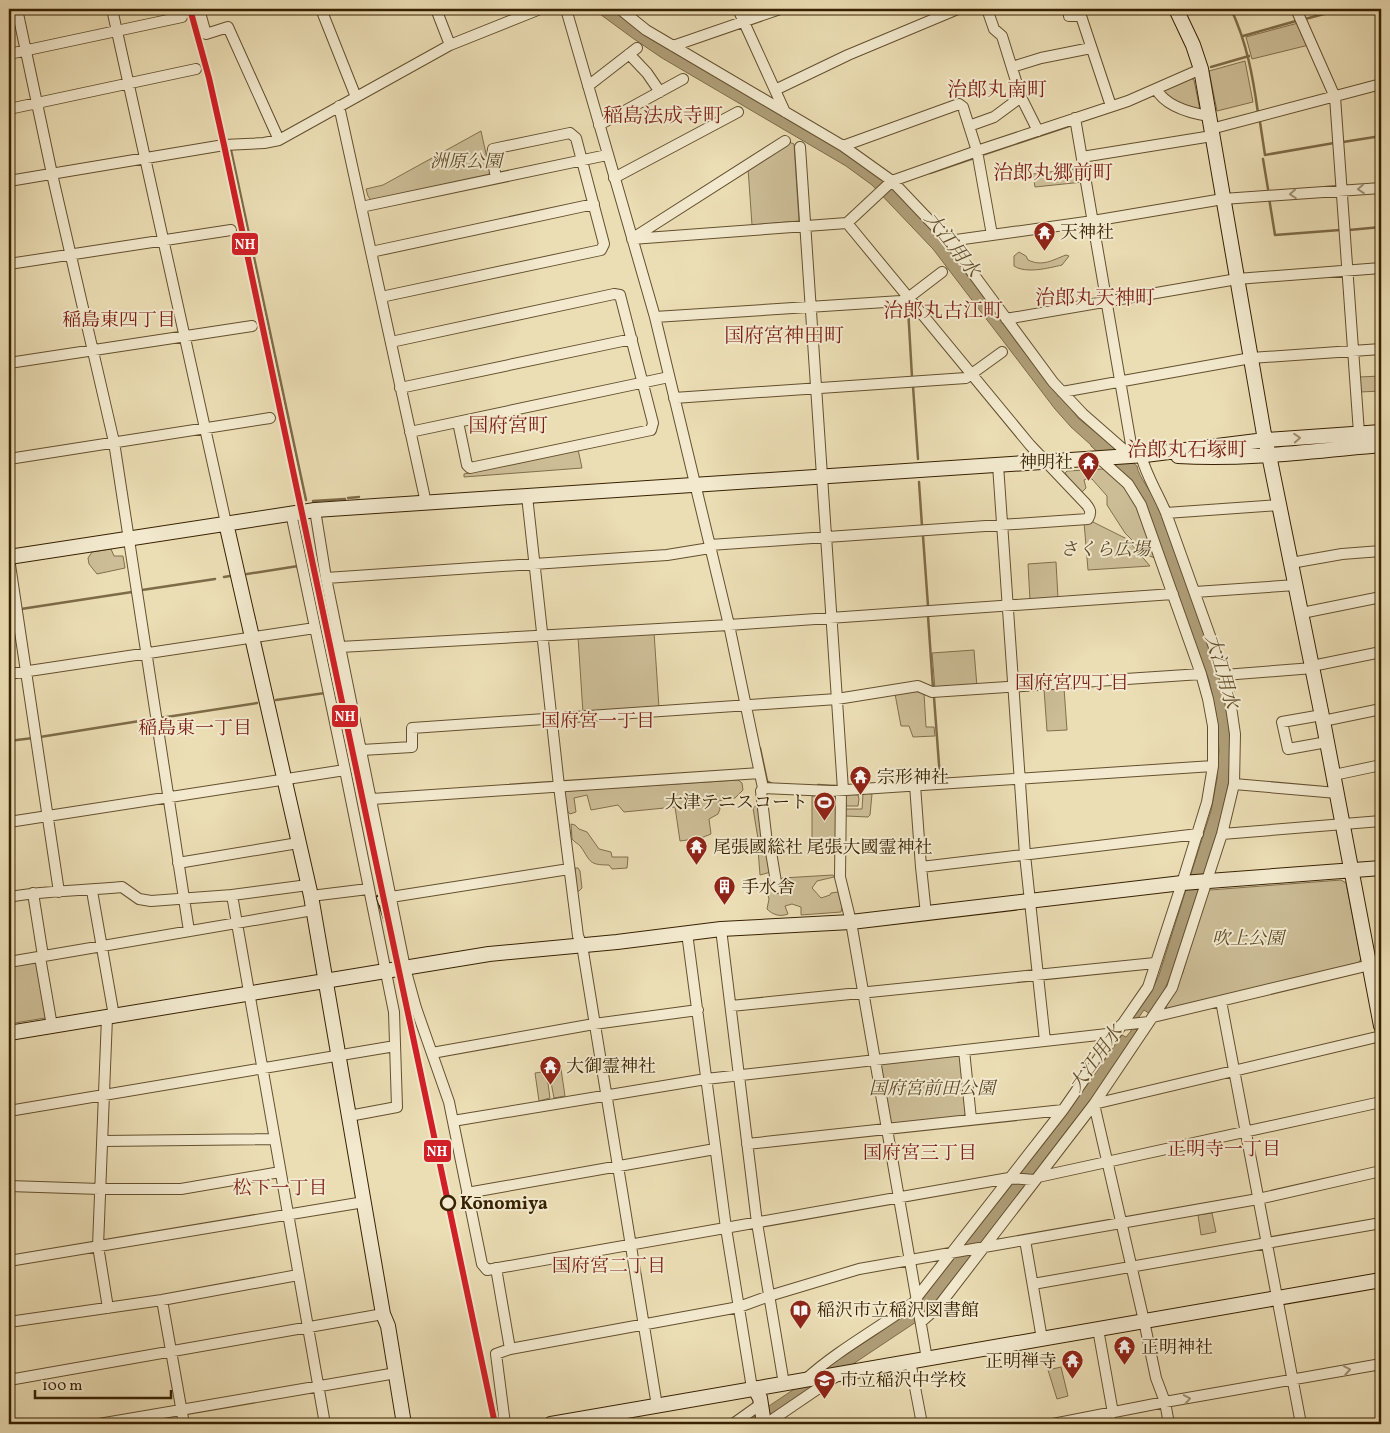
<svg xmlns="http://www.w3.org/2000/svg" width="1390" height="1433" font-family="Vollkorn,'Noto Serif JP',serif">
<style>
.green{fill:#ccbd96;stroke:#826f4c}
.water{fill:#ae9d77;stroke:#7e6b48}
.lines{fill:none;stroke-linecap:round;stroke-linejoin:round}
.stream{stroke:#7e6b48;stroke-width:2.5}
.street-casing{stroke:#64502e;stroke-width:12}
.secondary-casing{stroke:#372101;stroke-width:16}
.street{stroke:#f2e9ce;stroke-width:10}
.secondary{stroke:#f2e9ce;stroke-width:14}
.rail-casing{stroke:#372101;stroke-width:4.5}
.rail{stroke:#f2e9ce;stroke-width:2.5;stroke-dasharray:8;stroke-linecap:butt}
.rail-1-casing{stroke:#f2e9ce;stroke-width:10}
.rail-1{stroke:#d12027;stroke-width:6}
.oneway{stroke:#9e8f72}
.stop-dot{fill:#f2e9ce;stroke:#372101;stroke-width:2.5}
.labels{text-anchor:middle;stroke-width:4;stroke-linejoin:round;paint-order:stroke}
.park-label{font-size:18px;font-style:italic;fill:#5c4826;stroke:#f2e9ce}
.poi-label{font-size:18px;fill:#372101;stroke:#f2e9ce;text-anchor:start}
.stop-label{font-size:18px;font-weight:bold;fill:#372101;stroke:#f2e9ce;text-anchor:start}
.water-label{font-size:19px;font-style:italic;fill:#614c2a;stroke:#f2e9ce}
.neighbourhood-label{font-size:19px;fill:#7a1f14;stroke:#f2e9ce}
.quarter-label{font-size:20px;fill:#7a1f14;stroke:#f2e9ce}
.line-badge{stroke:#f2e9ce;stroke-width:2}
.badge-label{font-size:14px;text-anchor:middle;font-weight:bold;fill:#fff}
</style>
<rect width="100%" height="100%" fill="#ebddb4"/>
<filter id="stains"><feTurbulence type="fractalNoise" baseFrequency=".004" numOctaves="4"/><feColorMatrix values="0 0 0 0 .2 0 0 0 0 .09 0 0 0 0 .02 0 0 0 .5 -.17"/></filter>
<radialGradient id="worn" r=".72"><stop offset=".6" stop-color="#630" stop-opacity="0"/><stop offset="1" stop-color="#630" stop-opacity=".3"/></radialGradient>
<path class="green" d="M1298,23L1309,45L1252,59L1246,37Z
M1245,61L1253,102L1217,111L1209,71Z
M1189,77L1194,80L1200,110L1177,105L1162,90Z
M481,131L490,172L488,175L371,200L368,196L366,189L383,185Z
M789,142L794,144L799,221L752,225L748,168Z
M1081,168L1083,182L1035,187L1033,174Z
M1019,252L1026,256L1028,260C1043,267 1052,260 1066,255L1069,256L1062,265C1049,268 1026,274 1014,266V256Z
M1381,376V391L1360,392L1359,377Z
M578,449L582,468L464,477V474Z
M1103,469C1133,476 1146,533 1155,558L1147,555L1125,533L1107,505V496L1092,479L1088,478L1084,480L1086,488L1082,492H1079L1065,473L1067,471Z
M1091,521L1127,539L1150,566L1088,570L1084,522Z
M111,549L114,556H123L125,568L97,574L89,564L88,558L92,552Z
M1056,562L1058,598L1030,600L1028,564Z
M654,632L659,708L583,713L578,637Z
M974,650L977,687L935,689L932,653Z
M1064,688L1067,730L1047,731L1044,689Z
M919,691L924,693L926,727H934L935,736L913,737L909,726H901L895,694Z
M738,780L742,783L743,790L735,798L718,801L720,809L718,814L709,819L711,834L701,838L680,841L675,807L624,812L618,805L591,810L587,795L574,798L576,812L570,814C565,810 563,797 566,791Z
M865,793L872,794L870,815L868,817L846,816L845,814L846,809H862L863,794Z
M848,794L858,795L859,799L858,806H846L845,797Z
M812,796H832L837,798L836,845L812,844Z
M757,805L771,872L760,875L758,849L759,845L753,808Z
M571,824L575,825L579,829L587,832L599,849L611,852L612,857H628L627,868L612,869L609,865C589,865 591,862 581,847C578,843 575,843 572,839Z
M575,868H578L580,871L582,888L579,891H577Z
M833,875L834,877L817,881L812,888L821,898L830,895L831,893L838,892L842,907L841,912L801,915V907L792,904L785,906L788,914C780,917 773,915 767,909L769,899L766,888L772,887L782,878Z
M1341,880L1346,883L1361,959L1358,963L1169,1010L1166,1007L1183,972L1207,892L1210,890Z
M35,961L38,964L47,1015L45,1018L9,1024V966Z
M956,1054L960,1057L966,1113L963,1116L894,1124L889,1122L880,1065L883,1063Z
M561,1069L565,1096L554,1098L550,1077L547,1076L550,1098L539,1101L535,1073Z
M1212,1213L1216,1232L1201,1235L1198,1215Z
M1061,1367L1068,1396L1057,1399L1048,1370Z"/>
<path class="water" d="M593,9H613L643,32L847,153L886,180L943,240L1078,418L1137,466C1139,478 1151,491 1157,503L1220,676L1229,720L1230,756L1229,780L1220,823L1170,977L1163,993L1150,1014L1144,1010L1139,1017L1136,1034L1095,1094L963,1266L959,1274L925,1314L916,1322L763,1424H742L902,1317L923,1300L921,1298L948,1266V1264C1007,1191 1064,1116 1118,1039L1120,1034L1126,1037L1131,1031L1133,1015L1136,1014L1152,990L1159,975L1211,811L1217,779L1219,750L1216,713L1209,680L1140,495L1125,474L1122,472H1119L1091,446V445L1071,427L1055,409L933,249L872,185L846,166L662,58L634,39Z"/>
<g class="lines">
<path class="stream" d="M1231,9C1247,43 1253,77 1258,113
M1305,19L1343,9
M1243,36L1296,21
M1211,67L1249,56
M1260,122L1265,155L1334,143
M1343,142L1381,136
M231,150L306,500
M982,155L1072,125
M1263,159L1268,189
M930,173L974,158
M1269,198L1275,235L1340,230
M1349,230L1381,227
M908,308L912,377
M913,386L918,459
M919,482L922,526
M348,498L359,497
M313,501L345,499
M923,536L928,606
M247,574L298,566V569
M224,577L230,576
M142,590L215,579
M21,609L132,592
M928,616L933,688
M934,697L940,778
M276,700L325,693L324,691
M160,718L257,703
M40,737L152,719
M9,741L33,738
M760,748L767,781L772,784
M818,785L834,786"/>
<defs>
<path id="street" d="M17,9L52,174L114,442L189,931
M112,9L226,523
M199,9L206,34L228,27L279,140
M321,9L356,97
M436,9L450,45
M566,9L655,317L729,625L763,788L831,791L1213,766
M620,9L646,30L843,146L892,181L949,241L1053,382L1083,414L1131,456
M738,9L785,112
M987,9L994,29L1002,36L1021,97L1038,131
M1068,9L1069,16H1081L1111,106
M1296,9L1335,97L1359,433
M673,46L780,9
M9,54L182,17
M629,54L647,73L660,92
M1012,67L1041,58L1091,48
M588,86L637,48
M1156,89C1166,107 1190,113 1209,116
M775,90L848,55L958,9
M339,106L426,503
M9,109L196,69
M1075,118L1133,456
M599,125L683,79
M969,126L994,117L1021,97
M1211,129L1381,84
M843,146L959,104L963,107L977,151L992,235
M800,147L843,790
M1082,157L1212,136
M614,178L738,112
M9,181L224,145L264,143L279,140L450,45L540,9
M361,207L607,155
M633,238L785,141
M632,239L847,223L892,181L977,151L1128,101L1201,69
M949,241L1093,221L1223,199L1381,188
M371,252L594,204
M9,264L231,230
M381,297L601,250L604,244L576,138L570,133L493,149L492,156L496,178
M655,317L901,301L908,298L942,272
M1006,319L1237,279L1381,268
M391,342L614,294L620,295L653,423L651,430L470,468L467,465L458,422
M9,363L252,326
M400,388L632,339
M1062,392L1251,358L1381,349
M674,398L966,378L1002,352
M410,432L669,377
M9,459L270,418
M998,465L1025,855L1045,1041
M527,496L559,786L578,936L582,945L657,1406
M315,510L326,578L405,968L416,1008L449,1102L482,1264L487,1270L1009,1178L1035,1180
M291,513L345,770L394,1012L397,1107L349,1116
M1166,513L1280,505
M710,545L1088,519C1092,512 1090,509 1086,504L1030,445L847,223
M9,558L59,892
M1291,563L1342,554L1381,551
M326,578L667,555L710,548
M1195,592L1296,585
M1302,613L1381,597
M340,647L729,625L1173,594
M1312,666L1381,652
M9,674L315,628
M1224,675L1313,668
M1322,715L1282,722L1288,749L1327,742
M1323,721L1381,709
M362,750L412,747V728L837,699L918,686L932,692L1201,674
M1334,775L1381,765
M1234,784L1337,793
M915,785L921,867L926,914
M763,788L761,791L767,843L771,852L777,888
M841,790L840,877L851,922L927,1359
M372,799L760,773
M9,822L345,770
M1222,834L1381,821
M178,863L298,843
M921,867L1198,834
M92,891L114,1016
M33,893L43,956
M232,895L325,1424
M311,896L368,889
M9,897C46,890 84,891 122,887L139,899L151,901L232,895L308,885
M391,897L569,869
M721,929L757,1223L784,1384
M687,933L726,1228L751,1382L755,1389
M40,957L52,1026
M9,962L313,910
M1221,1001L1301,1424
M731,1006L1155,963
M107,1017L98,1246L108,1308
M1153,1017L1370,965
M1121,1025L1149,1022
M964,1050L971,1119
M432,1053L594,1024L698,1010
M1094,1104L1144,1321L1156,1378L1165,1402L1169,1424
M1094,1104L1381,1036
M9,1111L395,1046
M453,1121L706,1079L1116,1033
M102,1141L274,1139
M747,1144L1063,1110
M1038,1177L1094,1104L1172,988L1222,834L1234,784L1235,734L1229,693L1224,675L1166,513C1158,493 1146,476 1141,455
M9,1186L100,1189H181L280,1172
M467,1193L715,1149
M1025,1240L1042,1339
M9,1261L364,1202
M496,1268L510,1349L739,1307L769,1296L859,1269L1258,1199L1381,1171
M1033,1284L1381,1223
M917,1297L1063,1110L1148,987L1182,883L1207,802L1213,766V726L1208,699L1201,674L1141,505L1128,484L1099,458
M162,1300L184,1424
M9,1322L162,1300L298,1275
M921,1322L938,1307L1038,1177L1381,1102
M1098,1329L1113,1413
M910,1361L922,1424
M806,1379C839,1349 881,1327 917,1300
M9,1380L383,1314
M99,1424L396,1373
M505,1424L496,1354L510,1349
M733,1424L761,1404
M766,1424L838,1375
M1053,1424L1165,1402L1381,1364"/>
<path id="secondary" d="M1176,9L1193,45L1201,69L1265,440L1269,455L1323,721L1381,1026
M1178,456C1246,460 1314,451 1381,445
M226,523L311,896L383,1314L388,1326L404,1424
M9,557L315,510L1101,458L1145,455L1265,440L1381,432
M9,1033L489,954L617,942L721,929L851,922L1182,883L1381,868
M755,1389L760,1398L764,1424
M551,1424L1381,1280"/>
</defs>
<use href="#street" class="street-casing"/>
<use href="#secondary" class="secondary-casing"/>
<use href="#street" class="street"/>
<use href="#secondary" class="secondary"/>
<defs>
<path id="rail" d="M378,897L391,937"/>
</defs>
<use href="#rail" class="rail-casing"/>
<use href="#rail" class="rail"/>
<defs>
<path id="rail-1" d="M190,9L209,78L224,145L495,1424"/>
</defs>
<use href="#rail-1" class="rail-1-casing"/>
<use href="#rail-1" class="rail-1"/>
</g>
<defs><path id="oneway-chevron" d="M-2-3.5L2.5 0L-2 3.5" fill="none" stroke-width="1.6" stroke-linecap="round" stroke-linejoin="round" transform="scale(1.25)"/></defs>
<g class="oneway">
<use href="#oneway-chevron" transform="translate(1361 189) rotate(176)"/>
<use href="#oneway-chevron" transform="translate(1293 194) rotate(176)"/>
<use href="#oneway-chevron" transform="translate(1297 438) rotate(-4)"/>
<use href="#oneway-chevron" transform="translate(1347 1370) rotate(-10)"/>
<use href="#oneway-chevron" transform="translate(1187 1399) rotate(-10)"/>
</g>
<defs>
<symbol id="temple-pin" viewBox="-11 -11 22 30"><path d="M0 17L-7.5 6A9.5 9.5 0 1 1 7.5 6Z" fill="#8f2418" stroke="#f2e9ce"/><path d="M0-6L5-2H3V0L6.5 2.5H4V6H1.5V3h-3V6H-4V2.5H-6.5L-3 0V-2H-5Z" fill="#fff"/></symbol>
<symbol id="stadium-pin" viewBox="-11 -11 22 30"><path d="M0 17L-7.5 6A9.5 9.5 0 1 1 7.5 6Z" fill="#8f2418" stroke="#f2e9ce"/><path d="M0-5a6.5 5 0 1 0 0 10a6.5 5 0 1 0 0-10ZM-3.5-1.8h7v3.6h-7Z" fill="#fff"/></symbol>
<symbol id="building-pin" viewBox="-11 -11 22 30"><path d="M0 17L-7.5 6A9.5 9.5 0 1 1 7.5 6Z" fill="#8f2418" stroke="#f2e9ce"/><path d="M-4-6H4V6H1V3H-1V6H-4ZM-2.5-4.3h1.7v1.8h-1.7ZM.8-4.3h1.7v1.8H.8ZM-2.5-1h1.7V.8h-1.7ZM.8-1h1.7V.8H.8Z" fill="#fff"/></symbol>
<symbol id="library-pin" viewBox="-11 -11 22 30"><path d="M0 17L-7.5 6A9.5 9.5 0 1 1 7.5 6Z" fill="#8f2418" stroke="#f2e9ce"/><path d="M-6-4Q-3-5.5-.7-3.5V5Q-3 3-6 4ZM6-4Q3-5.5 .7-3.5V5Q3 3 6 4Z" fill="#fff"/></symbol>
<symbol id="school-pin" viewBox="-11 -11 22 30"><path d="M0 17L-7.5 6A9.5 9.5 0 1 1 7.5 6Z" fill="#8f2418" stroke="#f2e9ce"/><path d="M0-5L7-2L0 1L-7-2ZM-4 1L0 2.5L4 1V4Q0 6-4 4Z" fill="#fff"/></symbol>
</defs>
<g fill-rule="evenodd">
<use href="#temple-pin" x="1032" y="220" width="25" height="34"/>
<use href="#temple-pin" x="1076" y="450" width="25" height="34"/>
<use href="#temple-pin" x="848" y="764" width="25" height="34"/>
<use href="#stadium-pin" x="812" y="790" width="25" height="34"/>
<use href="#temple-pin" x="684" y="834" width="25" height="34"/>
<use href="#building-pin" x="712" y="874" width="25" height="34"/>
<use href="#temple-pin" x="538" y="1054" width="25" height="34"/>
<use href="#library-pin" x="788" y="1298" width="25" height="34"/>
<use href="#temple-pin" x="1112" y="1334" width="25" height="34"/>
<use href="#temple-pin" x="1060" y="1348" width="25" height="34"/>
<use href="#school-pin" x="812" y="1368" width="25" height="34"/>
</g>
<circle class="stop-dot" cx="448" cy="1203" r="7"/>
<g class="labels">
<g class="park-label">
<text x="466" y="167">洲原公園</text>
<text x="1105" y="555">さくら広場</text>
<text x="1248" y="944">吹上公園</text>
<text x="932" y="1094">国府宮前田公園</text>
</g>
<g class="poi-label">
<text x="1060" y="238">天神社</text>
<text x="1073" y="468" text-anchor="end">神明社</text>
<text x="877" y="783">宗形神社</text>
<text x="808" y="808" text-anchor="end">大津テニスコート</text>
<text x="713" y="853">尾張國総社 尾張大國霊神社</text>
<text x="741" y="893">手水舎</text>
<text x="566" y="1072">大御霊神社</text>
<text x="817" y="1316">稲沢市立稲沢図書館</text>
<text x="1141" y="1353">正明神社</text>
<text x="1057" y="1367" text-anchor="end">正明禅寺</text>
<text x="840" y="1386">市立稲沢中学校</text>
</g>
<g class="stop-label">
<text x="460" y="1209">Kōnomiya</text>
</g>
<g class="water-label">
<text transform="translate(953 244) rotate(52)" y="7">大江用水</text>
<text transform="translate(1223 671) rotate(74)" y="7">大江用水</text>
<text transform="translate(1095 1058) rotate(-54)" y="7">大江用水</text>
</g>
<g class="neighbourhood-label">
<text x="119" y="326">稲島東四丁目</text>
<text x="1072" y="689">国府宮四丁目</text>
<text x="598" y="727">国府宮一丁目</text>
<text x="195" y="734">稲島東一丁目</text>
<text x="1224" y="1155">正明寺一丁目</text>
<text x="920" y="1159">国府宮三丁目</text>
<text x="280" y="1194">松下一丁目</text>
<text x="609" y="1272">国府宮二丁目</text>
</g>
<g class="quarter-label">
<text x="997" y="96">治郎丸南町</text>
<text x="663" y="122">稲島法成寺町</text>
<text x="1053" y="179">治郎丸郷前町</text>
<text x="1095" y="304">治郎丸天神町</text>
<text x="943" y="317">治郎丸古江町</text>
<text x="784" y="342">国府宮神田町</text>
<text x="508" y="432">国府宮町</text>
<text x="1187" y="456">治郎丸石塚町</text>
</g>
</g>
<g class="line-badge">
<rect x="231" y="232" width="28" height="24" rx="5" fill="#d12027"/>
<rect x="331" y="704" width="28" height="24" rx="5" fill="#d12027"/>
<rect x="423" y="1139" width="29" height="24" rx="5" fill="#d12027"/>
</g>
<g class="badge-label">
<text x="245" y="249">NH</text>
<text x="345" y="721">NH</text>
<text x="437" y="1156">NH</text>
</g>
<rect width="1390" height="1433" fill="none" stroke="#ebddb4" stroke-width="30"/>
<rect x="10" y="10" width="1370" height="1413" fill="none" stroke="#372101" stroke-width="2.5"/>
<rect x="15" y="15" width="1360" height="1403" fill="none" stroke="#372101"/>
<path d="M35 1390v8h136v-8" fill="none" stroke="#372101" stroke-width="2.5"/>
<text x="42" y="1390" font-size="15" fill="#372101" stroke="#f2e9ce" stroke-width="4" paint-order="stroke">100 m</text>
<rect width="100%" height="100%" filter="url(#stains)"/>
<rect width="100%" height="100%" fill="url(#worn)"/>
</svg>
